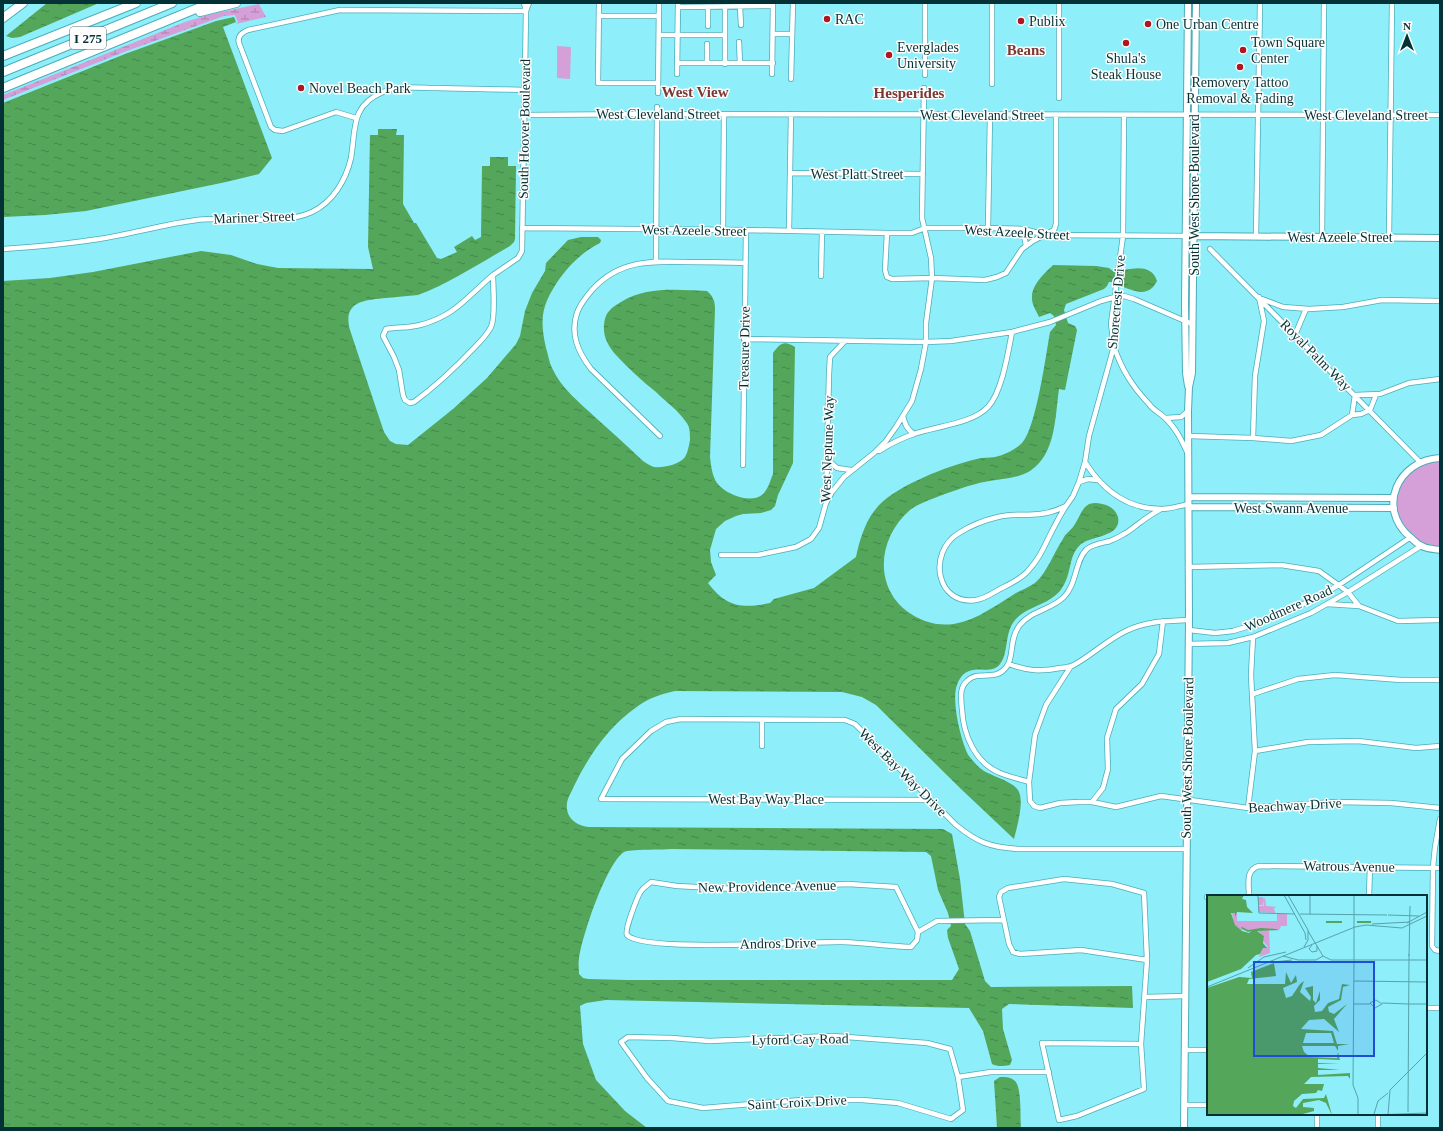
<svg xmlns="http://www.w3.org/2000/svg" width="1443" height="1131" font-family="Georgia,serif">
<style>
.wetland{fill:url(#wetland-marsh)}
.park{fill:#d59fd7}
.water{fill:url(#water-ripples);fill-rule:evenodd}
.lines{fill:none;stroke-linecap:round;stroke-linejoin:round}
.street-casing{stroke:#4badb8;stroke-width:6}
.secondary-casing{stroke:#4badb8;stroke-width:8}
.highway-casing{stroke:#4badb8;stroke-width:10}
.street{stroke:#fff;stroke-width:4.5}
.secondary{stroke:#fff;stroke-width:6}
.highway{stroke:#fff;stroke-width:8}
.poi-dot{fill:#ac1821;stroke:#fcfdfc;stroke-width:1.5}
.labels{text-anchor:middle;stroke-width:3;stroke-linejoin:round;paint-order:stroke}
.shield{fill:#fcfdfc;stroke:#4e6e71;stroke-width:1}
.shield-label{font-size:13px;font-weight:bold;fill:#043135}
.poi-label{font-size:14px;fill:#043135;stroke:#fcfdfc;text-anchor:start}
.street-label{font-size:14px;fill:#043135;stroke:#fcfdfc}
.neighbourhood-label{font-size:15px;font-weight:bold;fill:#7f3733;stroke:#fcfdfc}
.inset-river{fill:none;stroke:#53a65a;stroke-width:2}
.inset-road{fill:none;stroke:#57a2ab;stroke-width:1}
.view{fill:#1d4ed8;fill-opacity:0.15;stroke:#1d4ed8;stroke-width:2}
.inset-edge{fill:none;stroke:#043135;stroke-width:2}
</style>
<defs>
<pattern id="wetland-marsh" width="20" height="14" patternUnits="userSpaceOnUse"><rect width="20" height="14" fill="#d59fd7"/><path d="M1 5h8M5 5V1M11 12h8M15 12V8" fill="none" stroke="#ab82af"/></pattern>
<pattern id="water-ripples" width="26" height="14" patternUnits="userSpaceOnUse"><rect width="26" height="14" fill="#53a65a"/><path d="M2 4q2-2 4 0t4 0M15 11q2-2 4 0t4 0" fill="none" stroke="#43884b"/></pattern>
</defs>
<rect width="100%" height="100%" fill="#8eeef9"/>
<path class="wetland" d="M259,4L266,17L236,24L238,22L235,15L224,16L124,52L3,100V95L185,22L211,14Z"/>
<path class="park" d="M557,46L571,47L570,79L557,78Z
M1440,460V547L1413,540L1398,517L1397,502L1399,487L1408,473L1421,464Z"/>
<path class="water" d="M47,3H99L20,37L12,38L6,36Z
M234,17L236,22L223,27L272,158L259,174L226,182L86,211L45,215L3,217V103L125,54L216,21Z
M378,129H397L396,135H404L403,204L414,223H416L437,258L441,259L457,252L454,247L472,236L475,240L481,237L482,166H490V157H508V166H516L515,239L514,242L510,246C480,263 450,283 418,295C407,296 397,297 386,298C365,300 342,301 350,330L384,432L390,441L396,444L408,445L453,409L487,378L516,344L520,336L525,311L532,293L545,271L546,263L568,240L581,237H598L601,240L600,243C580,253 564,270 553,289C540,310 541,325 546,348C548,354 549,362 552,368C561,388 580,403 596,418C612,432 628,447 643,461C646,463 651,466 654,467C663,468 679,465 685,457C688,452 689,445 690,440C690,434 690,426 686,422C678,410 666,402 656,392C642,381 628,368 616,355C608,346 603,337 604,325C605,312 611,308 621,302C647,286 678,290 707,291C713,296 715,301 715,309L710,457C711,465 712,476 717,483C725,494 750,504 762,495C768,490 770,481 773,474V353C780,343 784,340 795,347L793,463L778,495L775,506L771,510L761,513L743,514L736,516L725,521L716,529L710,550L711,562L716,575L708,583C726,607 742,609 770,603L774,599L814,588L856,557C859,542 865,522 875,510C891,487 950,465 977,459C983,457 989,458 995,457C1004,455 1015,450 1022,443C1036,429 1046,355 1050,332L1056,325L1054,316L1050,313L1039,317C1037,312 1032,305 1032,299C1031,285 1044,274 1053,265L1096,266L1109,268L1114,272C1130,269 1151,262 1157,281C1149,297 1137,292 1123,287L1121,282H1109L1107,286L1104,289L1066,304L1064,310L1068,323L1075,326L1077,330L1065,390L1059,389C1055,417 1056,454 1030,471C1017,479 999,479 984,482C971,484 919,502 910,510C872,543 874,602 925,621C944,628 962,624 980,615C992,608 1004,601 1016,593C1022,590 1029,587 1035,583C1047,573 1054,552 1063,539C1065,534 1070,531 1073,527C1082,515 1082,499 1102,504C1109,505 1116,510 1118,517C1122,538 1090,535 1080,545C1068,556 1072,574 1062,588C1051,605 1028,605 1015,620C1004,633 1009,653 1000,664C990,678 967,658 957,685C951,699 961,743 969,756C973,761 979,768 984,771C994,777 1015,782 1019,792C1024,803 1017,827 1014,839L961,789L876,705L862,697L842,692L675,691C661,694 649,698 638,706C609,726 589,755 574,786C572,791 568,797 567,803C565,817 576,826 589,827L943,829L952,834L960,879L965,924L970,931L985,981L991,987L1132,986L1133,1008L1009,1004L1002,1009L1003,1029L1012,1060L1010,1065C1004,1066 998,1067 992,1064L983,1031L969,1008L606,1000L586,1003L580,1006L583,1044L596,1080L625,1111L647,1128H3V281L50,278L93,272L201,251L231,255L257,264L278,268L373,269L368,247L370,135H378ZM670,849L926,852L931,856L938,890L948,913L951,926L947,930L948,938L959,969L952,980H627L588,979L583,978L579,974C579,969 578,964 579,959C582,936 606,864 624,852C629,849 662,850 670,849Z
M1000,1077C1006,1077 1011,1077 1015,1081C1022,1088 1020,1117 1021,1128H997L994,1081Z"/>
<g class="lines">
<defs>
<path id="street" d="M599,3L598,83H658
M992,3V84
M1059,3V98
M678,7L773,6
M708,7V26
M725,7V64
M740,7L741,25
M526,11L529,3
M599,16H659
M773,34H792
M659,35H725
M739,42L740,63
M707,44V63
M677,63H773
M677,74L678,3
M772,74L773,3
M925,75V3
M791,79L793,3
M658,93L659,3
M525,115L657,114L1440,115
M356,118L336,112L283,131L275,130L271,127L239,43C237,36 243,32 248,30L340,10L526,11
M790,173L923,174
M522,228L746,230L887,233H912L925,228H988L1023,229L1046,235L1194,236
M988,228L990,115
M1018,229C1024,234 1025,238 1026,246
M723,230L724,114
M789,231L791,114
M887,233L885,270L887,277L892,279L932,278L985,280L997,277L1006,273L1022,249L1033,241L1054,230L1056,224V115
M1256,236L1260,3
M1322,237L1324,3
M1389,237L1392,3
M3,249C35,247 67,244 99,239C132,234 164,224 197,220C230,216 282,226 312,212C333,202 346,180 351,158C356,129 350,106 383,92C399,85 420,88 437,88C467,89 496,89 525,90
M1210,249L1420,462
M656,261L657,107
M493,275C493,287 496,317 491,327C487,335 480,342 474,348C455,368 436,386 414,402L410,403L405,400L403,395L399,370L394,357L383,336L386,329C397,327 409,328 420,325C455,316 467,297 493,275Z
M493,275L518,258L522,251L526,11L524,3
M821,276L822,232
M1262,299L1283,307L1309,309L1343,307L1382,300L1440,301
M1295,335L1306,309
M744,339L926,342L951,341L1012,332L1050,322L1101,301L1115,297L1124,296L1134,299L1192,324
M1114,347C1122,370 1132,386 1149,404C1153,410 1160,413 1165,418C1176,428 1182,441 1188,454
M1355,395L1380,394L1409,383L1440,379
M1352,415L1355,395
M903,416C905,425 907,429 914,434
M1166,418L1181,417L1188,411
M660,436L591,369C578,352 570,334 577,313C580,304 586,297 592,290C619,260 650,261 687,262C707,262 726,262 745,263
M1189,436L1253,438L1291,441L1321,435L1352,415L1361,414L1370,410L1376,395
M1253,438L1255,376L1264,321L1259,297
M879,451C890,444 902,438 914,434C936,426 972,424 988,407C1002,392 1008,353 1012,332
M828,460L837,468L851,470
M1085,462C1102,489 1127,509 1161,509C1170,509 1180,506 1189,504
M743,465L746,230
M1079,482L1088,479L1097,480
M826,503L832,492L844,477L874,453L886,441L896,427L912,401L921,369L926,342V323L932,278L931,258L922,218L924,88
M1066,506L1073,496L1079,482L1085,462L1089,436L1114,346L1111,324L1113,309L1123,236L1124,115
M1066,506C1060,515 1055,525 1050,535C1043,549 1039,559 1028,571C1021,579 1010,584 1000,589C993,593 984,599 976,600C936,606 927,552 959,533C970,526 985,520 998,517C1012,513 1026,516 1040,514C1050,513 1058,510 1066,506Z
M721,555H758L796,547L811,539L819,528L826,503L829,374L830,357L845,341
M1188,567L1281,565L1319,571L1348,592L1359,606L1398,621L1440,620
M1327,604L1359,606
M1189,630L1215,633L1233,631L1256,624L1284,613L1318,597L1339,585L1411,537
M1189,644L1228,643L1253,637L1311,613L1348,592L1421,546
M1009,664C1027,671 1041,672 1060,668C1064,668 1068,667 1072,666C1091,656 1107,640 1126,631C1146,621 1167,621 1189,620
M1071,666L1046,705L1035,735L1029,782L1030,801L1034,806L1040,808L1060,803L1079,802H1092L1116,807L1161,796L1248,808L1336,802L1391,803L1440,808
M1253,694L1298,679L1335,675L1401,680H1440
M762,746V720
M1255,751L1308,742L1358,741L1416,748L1440,746
M1029,782C1020,779 1009,777 1000,773C975,763 963,734 962,709C961,699 959,688 967,681C979,669 996,683 1007,666C1014,657 1009,640 1019,626C1030,611 1051,610 1064,597C1077,584 1075,560 1087,549C1093,544 1103,543 1110,541C1115,539 1119,537 1124,534C1130,531 1135,526 1141,522C1147,517 1154,513 1161,509
M931,800L601,799L622,759L651,731L666,722L681,719L845,720L855,724L956,825C977,842 989,847 1018,849H1186
M1092,802L1103,788L1108,769L1107,738L1116,709L1142,684L1159,654L1163,621
M1248,808L1255,751L1251,675L1253,637
M1440,819L1435,847L1433,867L1432,946L1435,950L1440,951
M651,882L677,886L735,889L848,884L896,887L918,932L917,940L911,947C888,946 865,943 842,942C810,941 643,953 627,935C624,931 638,894 642,890C644,887 648,885 651,882Z
M1249,896C1249,884 1245,870 1259,866L1440,868
M1369,896L1370,866
M1207,897H1208
M918,932L937,921L1003,920
M1145,997L1186,996
M1426,1008H1440
M833,1036L927,1043L950,1049L958,1077L963,1110L951,1119L898,1103L862,1100H802L703,1108L668,1101L647,1078L621,1042L628,1037L672,1038L709,1041Z
M1141,1044L1042,1043L1059,1120L1077,1116L1144,1089L1141,1044L1147,960L1144,893L1112,884L1064,879L1008,888L1001,892L999,897L1009,944L1013,952L1020,954L1081,950L1147,960
M1186,1050H1208
M958,1077L991,1072H1049
M1185,1105H1208
M1317,1114V1128
M1378,1128V1114"/>
<path id="secondary" d="M1188,3L1185,305L1186,373L1188,386
M1194,236L1440,238
M1440,458C1398,460 1376,508 1410,537C1414,540 1418,545 1422,546C1427,549 1434,549 1440,550
M1189,497L1393,498
M1189,507L1394,508
M1184,1128L1189,620L1188,411L1189,387L1192,373L1196,3"/>
<path id="highway" d="M200,12L236,3
M3,18L23,3
M3,56L136,3
M3,72L172,3
M3,88L210,3"/>
</defs>
<use href="#street" class="street-casing"/>
<use href="#secondary" class="secondary-casing"/>
<use href="#highway" class="highway-casing"/>
<use href="#street" class="street"/>
<use href="#secondary" class="secondary"/>
<use href="#highway" class="highway"/>
</g>
<g class="poi-dot">
<circle cx="827" cy="19" r="4"/>
<circle cx="1021" cy="21" r="4"/>
<circle cx="1148" cy="24" r="4"/>
<circle cx="1126" cy="43" r="4"/>
<circle cx="1243" cy="50" r="4"/>
<circle cx="889" cy="55" r="4"/>
<circle cx="1240" cy="67" r="4"/>
<circle cx="301" cy="88" r="4"/>
</g>
<g class="labels">
<rect class="shield" x="70" y="27" width="36" height="22" rx="3"/>
<g class="shield-label">
<text x="88" y="43">I 275</text>
</g>
<g class="poi-label">
<text x="835" y="24">RAC</text>
<text x="1029" y="26">Publix</text>
<text x="1156" y="29">One Urban Centre</text>
<text x="1251" y="47">Town Square<tspan x="1251" dy="16">Center</tspan></text>
<text x="897" y="52">Everglades<tspan x="897" dy="16">University</tspan></text>
<text x="1126" y="63" text-anchor="middle">Shula's<tspan x="1126" dy="16">Steak House</tspan></text>
<text x="1240" y="87" text-anchor="middle">Removery Tattoo<tspan x="1240" dy="16">Removal &amp; Fading</tspan></text>
<text x="309" y="93">Novel Beach Park</text>
</g>
<g class="street-label">
<text x="658" y="119">West Cleveland Street</text>
<text x="982" y="120">West Cleveland Street</text>
<text x="1366" y="120">West Cleveland Street</text>
<text transform="translate(524 129) rotate(-89)" y="5">South Hoover Boulevard</text>
<text x="857" y="179">West Platt Street</text>
<text transform="translate(1194 195) rotate(-90)" y="5">South West Shore Boulevard</text>
<text transform="translate(254 217) rotate(-2)" y="5">Mariner Street</text>
<text transform="translate(694 230) rotate(1)" y="5">West Azeele Street</text>
<text transform="translate(1017 232) rotate(3)" y="5">West Azeele Street</text>
<text x="1340" y="242">West Azeele Street</text>
<text transform="translate(1116 302) rotate(-85)" y="5">Shorecrest Drive</text>
<text transform="translate(744 348) rotate(-89)" y="5">Treasure Drive</text>
<text transform="translate(1316 355) rotate(45)" y="5">Royal Palm Way</text>
<text transform="translate(827 449) rotate(-88)" y="5">West Neptune Way</text>
<text x="1291" y="513">West Swann Avenue</text>
<text transform="translate(1288 608) rotate(-24)" y="5">Woodmere Road</text>
<text transform="translate(1187 758) rotate(-89)" y="5">South West Shore Boulevard</text>
<text transform="translate(903 772) rotate(45)" y="5">West Bay Way Drive</text>
<text x="766" y="804">West Bay Way Place</text>
<text transform="translate(1295 805) rotate(-3)" y="5">Beachway Drive</text>
<text transform="translate(1349 866) rotate(1)" y="5">Watrous Avenue</text>
<text transform="translate(767 886) rotate(-1)" y="5">New Providence Avenue</text>
<text transform="translate(778 943) rotate(-1)" y="5">Andros Drive</text>
<text transform="translate(800 1039) rotate(-1)" y="5">Lyford Cay Road</text>
<text transform="translate(797 1102) rotate(-3)" y="5">Saint Croix Drive</text>
</g>
<g class="neighbourhood-label">
<text x="1026" y="55">Beans</text>
<text x="695" y="97">West View</text>
<text x="909" y="98">Hesperides</text>
</g>
</g>
<g transform="translate(1207 895)">
<rect width="220" height="220" fill="#8eeef9"/>
<path d="M51,2H56L57,5L58,2L59,11L70,12L67,13L68,18L51,17V11H56L57,10V5L56,10H51Z" fill="#d59fd7"/>
<path d="M25,18H30V26H70V19H80V31H74L73,34L33,35L27,29ZM53,34H62L63,58L52,62L56,53L61,52L56,46L57,41L51,36Z" fill="#d59fd7"/>
<path d="M0,0H37L35,4L39,5L40,12L46,18L30,17L28,22V18H24L28,30L35,36L42,38L44,36L41,37L34,33L35,32L41,35L54,33L69,34L73,35L50,36L57,41L56,48L60,53H56L53,59L49,60L34,74L0,87ZM67,68L69,81L42,84L40,89H78L79,77L84,88L89,80L90,87L76,93L79,103L85,101L93,89L97,86L93,97L103,106L104,102L98,93L106,91V105L109,108L113,96V105L107,111L108,117L115,116L121,108L132,104L135,89L143,90L136,92L134,105L121,112L122,117L127,119L140,109L127,124L132,137L117,124L102,125L94,134L126,136L130,149H142L131,151V156L128,151H95L97,157L103,162L130,163L131,157L133,165L111,164V168L132,169H111V173L133,175H111V180L143,178V184L141,181L104,182L97,189H121H117L115,196L111,195L109,198L95,199L87,206L86,211L89,213L96,204L117,203L119,199L125,220L119,208L112,205L96,208V212L107,213V216L92,220H0V93L32,82L45,83L44,77ZM99,138H124L127,148H96Z" fill="#53a65a" fill-rule="evenodd"/>
<path class="inset-river" d="M119,27H135M150,27H164"/>
<path class="inset-road" d="M77,0L98,38L99,45M81,0L101,35V45L97,52M51,1L52,18L88,19M93,19L180,20M103,19V0M181,20L212,21M200,28L220,17M165,29L203,27M101,36L116,61M105,50L102,54L105,57L110,56V51M76,61L91,65M202,61L203,11M91,65H109L116,61L124,65H220M147,66L146,190L151,203V220M147,66V0M67,67L85,65M41,73L57,62L79,57M147,86L220,87M0,92L148,32L159,30L195,33L220,21M163,108L169,105L175,109M163,108L168,113L175,109M175,108L202,109M146,109H163M202,109H220M201,217L202,59M167,219L171,206L181,198M167,220L220,218M181,220L183,195L220,158"/>
<path class="view" d="M47,67H167V161H47Z"/>
<rect width="220" height="220" class="inset-edge"/>
</g>
<rect width="1443" height="1131" fill="none" stroke="#043135" stroke-width="8"/>
<g transform="translate(1407 36)" stroke="#fcfdfc" stroke-width="3" paint-order="stroke">
<path d="M0-3L7 15L0 10L-7 15Z" fill="#043135"/>
<text y="-6" font-size="11" font-weight="bold" text-anchor="middle" fill="#043135">N</text>
</g>
</svg>
